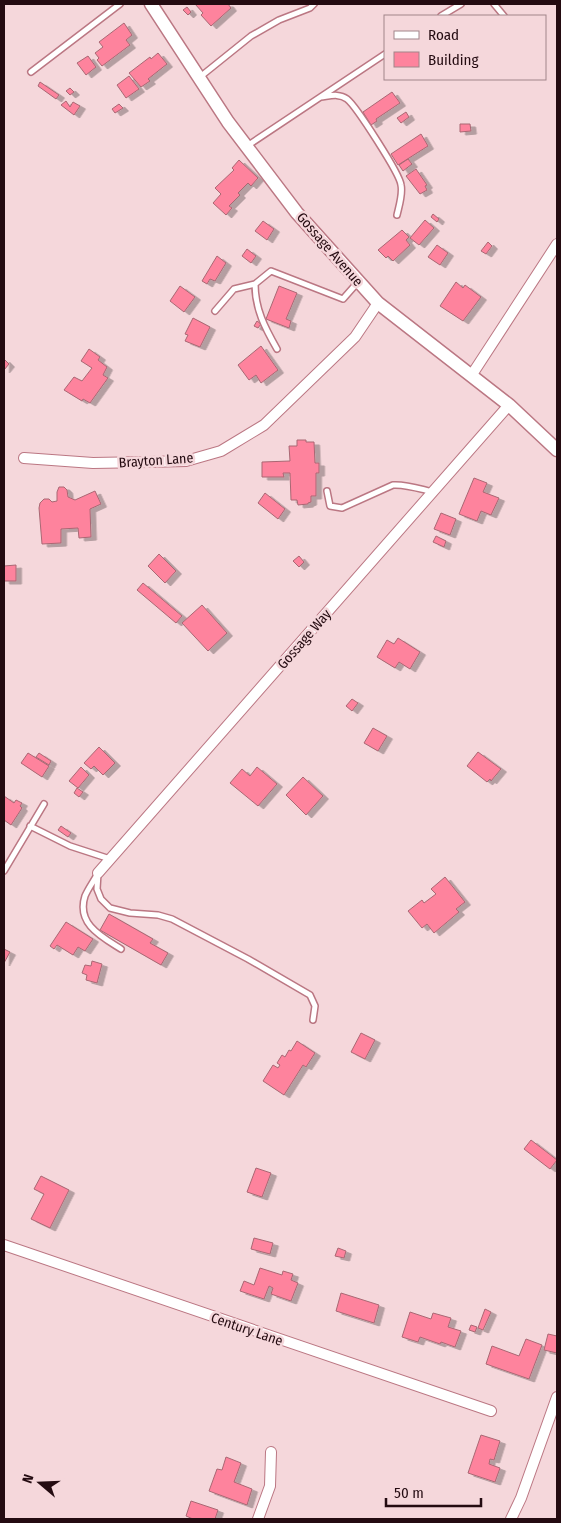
<svg xmlns="http://www.w3.org/2000/svg" width="561" height="1523" font-family="'Fira Sans Condensed',sans-serif">
<style>
.building{fill:#fe839d;stroke:#a96773;filter:url(#shadow)}
.lines{fill:none;stroke-linecap:round;stroke-linejoin:round}
.service-casing{stroke:#bb7783;stroke-width:8}
.minor-casing{stroke:#bb7783;stroke-width:12}
.tertiary-casing{stroke:#bb7783;stroke-width:15}
.service{stroke:#fff;stroke-width:5}
.minor{stroke:#fff;stroke-width:10}
.tertiary{stroke:#fff;stroke-width:12}
.labels{text-anchor:middle;stroke-width:5;stroke-linejoin:round;paint-order:stroke}
.street-label{font-size:14px;fill:#240b11;stroke:#f5d7db}
</style>
<defs>
<filter id="shadow"><feDropShadow dx="5.5" dy="3" stdDeviation="0" flood-color="#0004"/></filter>
</defs>
<rect width="100%" height="100%" fill="#f5d7db"/>
<path class="building" d="M195,4H228L231,8L211,26L201,15L203,13Z
M187,7L191,12L188,15L183,10Z
M124,23L132,35L126,40L130,45L102,66L97,60L99,58L95,53L103,47L99,42Z
M158,53L167,64L148,79L150,81L141,87L129,73L150,57L151,59Z
M88,56L96,67L86,75L77,63Z
M129,76L139,89L126,98L117,85Z
M40,82L59,95L56,99L38,86Z
M70,88L74,92L70,95L66,91Z
M392,92L400,103L376,119L377,121L371,125L363,112Z
M66,101L70,107L73,102L80,106L74,115L61,105Z
M119,104L123,108L115,113L112,109Z
M406,112L409,117L401,123L397,118Z
M460,124H470L471,131L460,132Z
M421,134L428,146L398,165L391,154Z
M408,159L412,164L403,171L399,165Z
M239,160L258,178L251,186L248,183L238,193L240,195L229,206L232,208L226,215L213,203L221,194L215,188L234,170L232,168Z
M416,169L427,185L425,186L427,190L420,194L406,176Z
M433,214L439,219L437,222L431,217Z
M425,220L434,228L419,245L410,238Z
M263,221L274,229L267,240L255,231Z
M402,230L409,237L406,240L410,245L393,261L388,256L386,258L378,250Z
M488,242L492,246L486,254L481,251Z
M437,245L448,253L440,265L428,257Z
M247,249L256,256L251,263L242,256Z
M217,256L226,263L215,281L210,279L207,284L202,281Z
M456,282L463,288L465,285L481,297L463,321L440,306Z
M180,286L195,297L184,312L170,301Z
M279,286L297,293L286,319L291,321L289,328L266,319Z
M193,318L210,327L200,347L185,341L188,335L185,334Z
M257,321L261,324L258,328L254,326Z
M261,346L278,370L261,383L256,375L249,380L238,365Z
M89,349L100,357L98,360L107,367L103,375L108,378L90,403L83,399L82,401L64,390L74,377L82,381L92,368L81,361Z
M4,359L9,364L4,370Z
M297,440H306V442H314L315,463H319V473H316V496H311V502L308,503V504L298,505L297,500H291L290,473H283L284,477H262V462L290,461L289,446H297Z
M474,478L487,483L483,492L499,498L491,515L481,511L477,521L459,514Z
M59,487H64L67,490L68,497L75,500L95,491L101,504L90,509L91,537L79,538L78,528L61,529V543L42,544L39,508L40,503L44,499H49L52,502L57,501V492Z
M265,493L285,509L278,519L258,503Z
M441,513L456,519L450,535L434,529Z
M436,536L446,541L444,547L433,542Z
M159,554L176,571L165,583L148,566Z
M299,556L304,562L299,567L293,561Z
M16,565V581H4V566Z
M143,583L182,616L176,623L137,590Z
M202,605L227,633L208,651L182,623Z
M398,638L420,652L410,669L399,662L395,668L377,657L387,640L394,644Z
M352,699L358,703L352,711L346,706Z
M373,728L387,736L378,751L364,743Z
M99,747L115,763L103,775L94,766L91,769L84,763Z
M478,752L501,769L491,781L490,779L487,782L467,766Z
M28,753L49,766L42,777L21,763Z
M39,753L51,761L49,765L36,757Z
M81,767L89,775L78,788L69,781Z
M257,767L277,784L258,806L230,783L242,769L250,776Z
M303,777L323,796L306,815L286,795Z
M77,788L83,792L79,797L74,793Z
M4,796L14,803L16,800L22,803L20,806L22,808L11,825L4,820Z
M61,826L71,833L68,837L58,830Z
M445,877L465,902L456,909L459,912L434,933L427,924L422,928L408,911L422,900L424,903L436,894L431,889Z
M109,914L153,939L150,943L168,953L161,965L100,930Z
M66,922L93,939L85,951L78,947L73,955L57,945L54,949L50,946Z
M4,949L10,952L4,963Z
M92,961L102,964L97,983L86,980L87,975L82,973L85,965L91,966Z
M361,1033L375,1040L365,1059L351,1052Z
M297,1041L315,1053L306,1067L303,1065L284,1095L263,1081L273,1065L278,1068L280,1065L277,1063L282,1055L285,1057L289,1050L291,1051Z
M531,1140L557,1160L550,1169L524,1149Z
M256,1168L271,1173L262,1197L247,1192Z
M41,1176L69,1190L50,1228L31,1219L44,1194L34,1189Z
M254,1238L273,1243L270,1254L251,1249Z
M338,1248L346,1251L344,1258L335,1256Z
M260,1268L282,1275L283,1271L293,1274L291,1280L298,1283L291,1301L271,1294L273,1288L269,1286L264,1299L240,1291L244,1281L254,1285Z
M341,1293L379,1305L374,1323L336,1311Z
M485,1309L491,1312L483,1330L478,1328Z
M410,1312L431,1319L433,1313L451,1318L448,1327L461,1331L455,1347L441,1342L440,1344L420,1337L418,1342L402,1337Z
M471,1325L477,1327L475,1332L469,1330Z
M548,1334L557,1336V1353L544,1350Z
M526,1339L542,1345L529,1379L486,1364L492,1346L519,1356Z
M481,1435L500,1441L494,1460L490,1459L489,1464L500,1468L495,1482L468,1473Z
M226,1457L241,1463L234,1482L252,1489L247,1505L209,1491L217,1469L222,1470Z
M191,1501L218,1510L215,1519H193L186,1516Z"/>
<g class="lines">
<defs>
<path id="service" d="M494,4L504,16
M441,16L461,4
M31,72L120,4
M200,77L251,36L279,20L310,8L314,4
M321,97C330,96 339,93 347,99C356,106 400,174 401,185C403,194 399,206 397,215
M247,146L385,54
M215,311L234,289L255,284
M277,349C265,328 255,309 255,284L271,271L343,299L358,282
M327,491L330,506L342,508L393,485C406,484 420,489 433,492
M30,826L70,846L110,859
M4,871L44,804
M98,873L97,889L101,899L110,908L130,913L158,915L172,919L248,959L310,995L315,1006L313,1020
M97,875C93,882 88,889 85,896C76,924 102,937 121,949"/>
<path id="minor" d="M471,376L557,244
M24,458L93,463L148,462L186,461L221,451L264,425L355,337L378,303
M98,873L509,405
M4,1245L491,1411
M258,1519L270,1486L271,1452
M511,1519L521,1498L557,1397"/>
<path id="tertiary" d="M151,4L228,122L297,213L378,303L509,405L557,450"/>
</defs>
<use href="#service" class="service-casing"/>
<use href="#minor" class="minor-casing"/>
<use href="#tertiary" class="tertiary-casing"/>
<use href="#service" class="service"/>
<use href="#minor" class="minor"/>
<use href="#tertiary" class="tertiary"/>
</g>
<g class="labels">
<g class="street-label">
<text transform="translate(330 249) rotate(49)" y="5">Gossage Avenue</text>
<text transform="translate(156 460) rotate(-4)" y="5">Brayton Lane</text>
<text transform="translate(304 639) rotate(-49)" y="5">Gossage Way</text>
<text transform="translate(247 1329) rotate(19)" y="5">Century Lane</text>
</g>
</g>
<rect width="561" height="1523" fill="none" stroke="#240b11" stroke-width="10"/>
<rect x="384" y="15" width="162" height="65" fill="#f5d7db" stroke="#a1858a"/>
<rect x="394" y="31" width="25" height="8" fill="#ffffff" stroke="#a1858a"/>
<text x="428" y="40" font-size="15" fill="#240b11">Road</text>
<rect x="394" y="52" width="25" height="15" fill="#fe839d" stroke="#a1858a"/>
<text x="428" y="65" font-size="15" fill="#240b11">Building</text>
<g transform="translate(40 1483) rotate(289)" stroke="#f5d7db" stroke-width="4" paint-order="stroke">
<path d="M0-4L9 19L0 12L-9 19Z" fill="#240b11"/>
<text y="-8" font-size="14" font-weight="bold" text-anchor="middle" fill="#240b11">N</text>
</g>
<path d="M386 1498v8h95v-8" fill="none" stroke="#240b11" stroke-width="2.5"/>
<text x="394" y="1498" font-size="15" fill="#240b11" stroke="#f5d7db" stroke-width="4" paint-order="stroke">50 m</text>
</svg>
